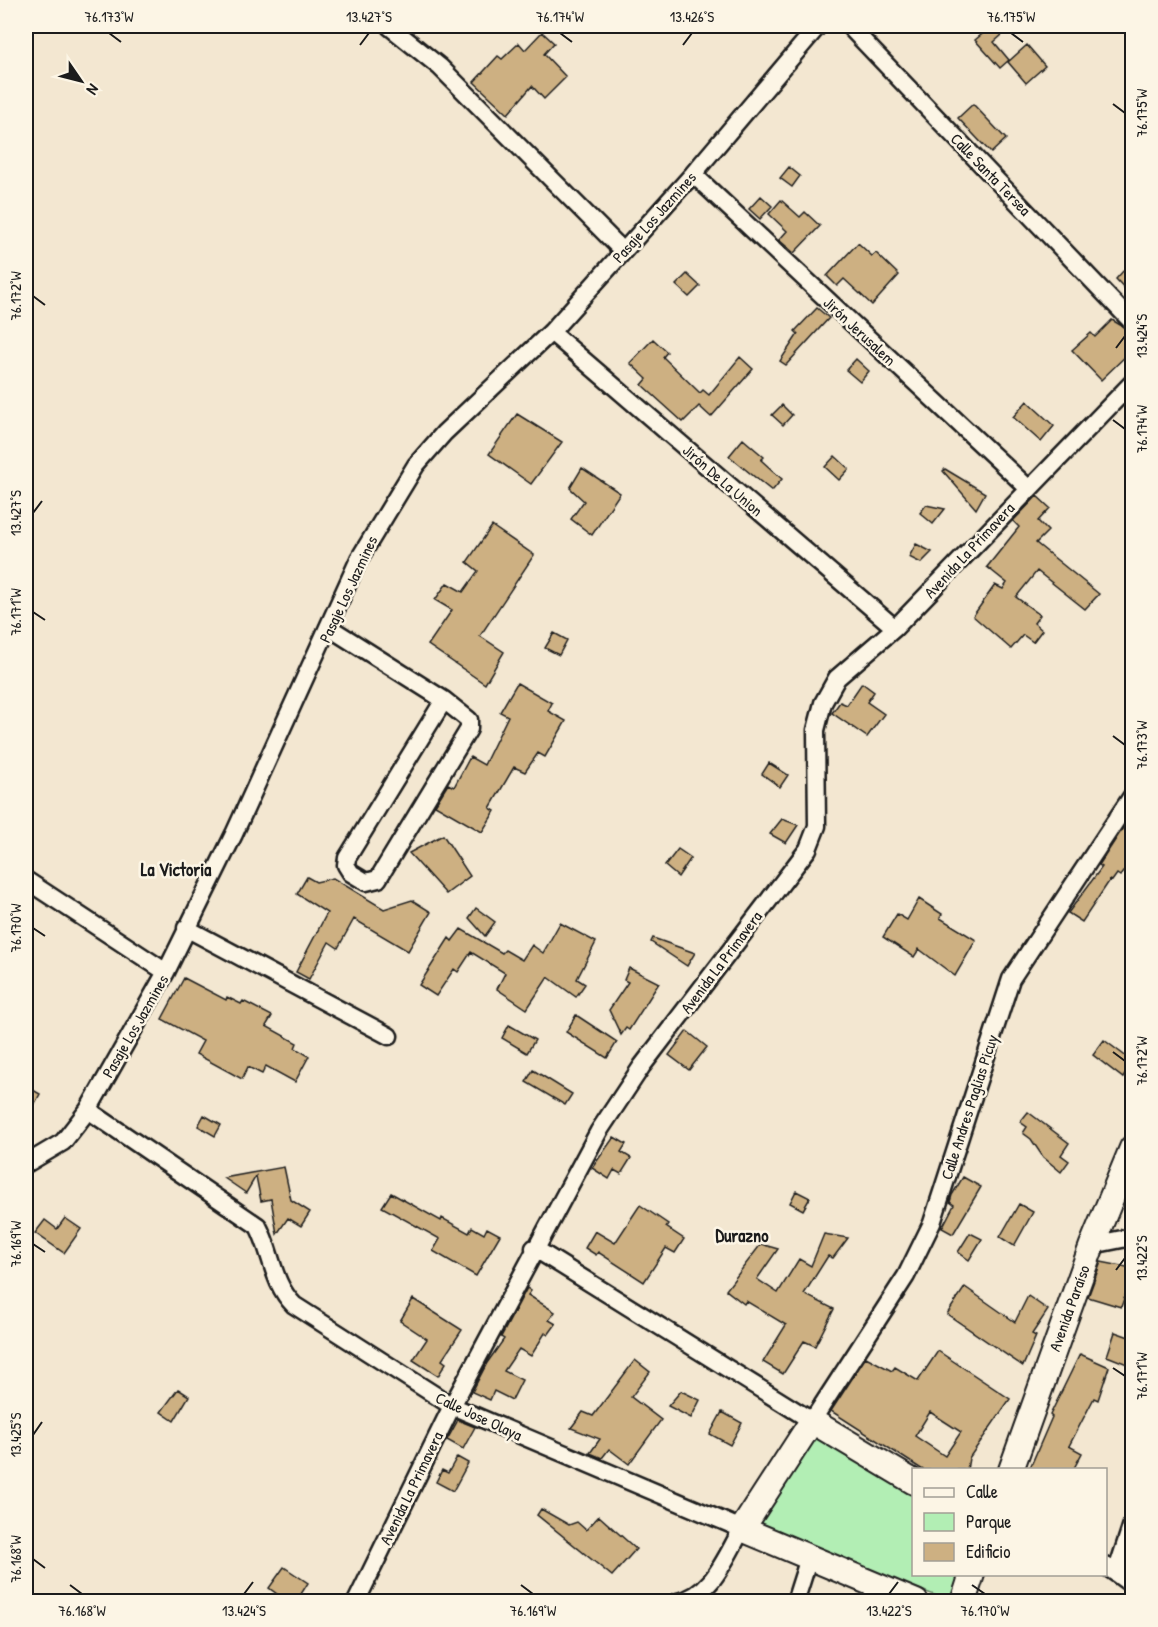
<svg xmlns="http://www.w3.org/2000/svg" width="1158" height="1627" font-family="'Patrick Hand',sans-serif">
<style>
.green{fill:#b2eeb4;stroke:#678568;stroke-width:1.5}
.building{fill:#cdb082;stroke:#1c1c1c;stroke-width:1.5;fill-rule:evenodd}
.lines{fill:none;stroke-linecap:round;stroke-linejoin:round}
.street-casing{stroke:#1c1c1c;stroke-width:21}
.secondary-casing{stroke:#1c1c1c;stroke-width:28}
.street{stroke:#fcf5e5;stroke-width:16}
.secondary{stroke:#fcf5e5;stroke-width:24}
.ticks{fill:none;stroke:#1c1c1c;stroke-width:2}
.labels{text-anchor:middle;stroke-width:5;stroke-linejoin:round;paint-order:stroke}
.street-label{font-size:16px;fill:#1c1c1c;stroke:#fcf5e5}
.neighbourhood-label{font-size:18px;font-weight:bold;fill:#1c1c1c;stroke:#fcf5e5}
.neatline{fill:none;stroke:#1c1c1c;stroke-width:2}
.ticks-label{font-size:15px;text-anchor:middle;fill:#1c1c1c}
</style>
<rect width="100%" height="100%" fill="#f3e7d1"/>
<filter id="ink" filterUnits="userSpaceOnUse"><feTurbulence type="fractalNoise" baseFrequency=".0167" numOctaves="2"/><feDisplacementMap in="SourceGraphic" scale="12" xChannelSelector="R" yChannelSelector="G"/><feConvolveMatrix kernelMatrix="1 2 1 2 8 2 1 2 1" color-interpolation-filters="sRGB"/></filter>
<g filter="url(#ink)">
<path class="green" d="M815,1430L913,1490L914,1574L960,1575L950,1601L753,1526Z"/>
<path class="building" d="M992,26L1002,35L994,42L1009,60L1000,68L975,40Z
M542,32L554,43L544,54L566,77L544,99L532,86L508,114L474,82L498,56L502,59L519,43L525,50Z
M1027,45L1045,66L1026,83L1008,62Z
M973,104L1006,139L991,153L958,118Z
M789,167L800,176L792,187L780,178Z
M761,196L772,206L760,219L749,209Z
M781,200L800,217L805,212L820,226L794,253L779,240L787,231L769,214Z
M858,243L872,256L876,253L899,275L872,305L844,279L837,286L827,276Z
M1124,270L1132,278V296L1116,279Z
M687,274L700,286L689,297L676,285Z
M817,308L829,318L786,365L780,361L798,334L795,331Z
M1112,320L1132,332V350L1101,380L1072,350L1091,333L1095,337Z
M653,339L667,352L663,357L700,393L703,390L709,395L740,357L753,369L711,417L699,406L683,422L642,385L647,379L630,363Z
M856,359L869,371L860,382L846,370Z
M1027,401L1054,426L1041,442L1013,417Z
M782,405L792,415L783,425L772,415Z
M517,414L562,442L531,484L489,454Z
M743,439L764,457L761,460L782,479L772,491L729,456Z
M835,456L849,469L839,480L825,467Z
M582,468L620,493L592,535L571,519L584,501L570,488Z
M945,469L985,493L976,509L943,471Z
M1037,496L1050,508L1038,521L1048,531L1036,543L1099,594L1085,609L1037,571L1016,597L1040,615L1034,623L1042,630L1033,642L1023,635L1011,649L973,616L995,585L1003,589L1007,583L987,567L1019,527L1013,521Z
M926,505L945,509L933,524L920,513Z
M492,526L534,555L480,636L504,652L485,684L428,645L452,610L435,600L447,583L463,592L478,571L467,562Z
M916,544L932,552L921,563L909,557Z
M554,633L567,640L559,655L545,648Z
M517,683L552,703L548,711L566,721L545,757L538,753L525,772L514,767L490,808L495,811L482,832L435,805L448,784L454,787L470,757L484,765L508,716L500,712Z
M862,683L874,692L867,702L884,714L867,737L832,713L840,702L847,705Z
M769,763L788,775L780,787L762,774Z
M1132,814V860L1120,876L1117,874L1112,881L1110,880L1082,922L1068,913L1102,867L1099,865Z
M782,819L798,825L786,843L770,834Z
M443,835L470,876L446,894L409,853Z
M678,849L691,858L678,877L665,866Z
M307,877L316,882L333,878L384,909L412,900L431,912L408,951L354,919L338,948L329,942L309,979L296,972L327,913L297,894Z
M919,899L942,914L940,918L976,940L955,976L919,949L914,957L883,937L897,914L907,920Z
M476,908L495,922L485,936L469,918Z
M560,923L596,942L577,979L585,984L576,997L548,977L527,1009L497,989L505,973L471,952L458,972L454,969L436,996L419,985L449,938L452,941L461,929L502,953L505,950L522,960L532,945L543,953Z
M653,938L695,953L687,966L651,942Z
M629,968L659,983L629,1030L626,1028L621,1035L609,1010L628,982L624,980Z
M184,978L226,1000L227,997L241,1004L243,1001L272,1016L266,1026L297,1043L295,1048L309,1056L295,1082L266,1066L262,1074L248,1067L242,1079L196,1054L203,1041L162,1019Z
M576,1015L617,1042L607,1058L566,1032Z
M509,1025L535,1040L527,1053L502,1038Z
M687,1031L707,1047L689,1070L669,1055Z
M1104,1040L1132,1061L1123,1078L1093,1055Z
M533,1070L572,1094L565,1105L526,1082Z
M26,1086L40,1094L26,1120Z
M1028,1112L1069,1143L1061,1155L1069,1161L1061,1172L1043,1157L1031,1139L1023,1133L1027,1127L1020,1122Z
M204,1115L221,1125L215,1136L198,1126Z
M614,1137L626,1144L621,1152L631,1158L621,1174L614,1170L609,1179L592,1168Z
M284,1167L291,1200L310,1212L301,1226L288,1218L277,1234L271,1199L261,1201L256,1176L246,1193L224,1178Z
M963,1177L981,1187L953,1234L942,1228L954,1205L950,1202L952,1195Z
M796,1191L810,1198L803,1210L790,1203Z
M391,1193L441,1221L442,1218L469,1233L472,1227L484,1234L487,1228L500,1235L476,1276L433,1251L440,1239L382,1207Z
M1019,1204L1033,1212L1014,1246L1000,1237Z
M640,1205L668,1224L666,1227L684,1239L675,1253L666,1248L644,1282L598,1252L596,1255L585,1248L595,1231L615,1243Z
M65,1218L81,1229L64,1253L35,1233L45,1220L57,1229Z
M970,1233L982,1239L969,1260L958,1252Z
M824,1234L848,1238L833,1258L828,1256L804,1294L834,1309L815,1346L804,1341L783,1374L763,1362L786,1325L746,1301L744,1304L726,1290L761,1244L778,1249L757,1279L778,1293L799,1259L811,1266Z
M1101,1262L1132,1268V1277L1121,1307L1088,1297Z
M965,1287L1015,1322L1028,1296L1048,1310L1032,1334L1036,1336L1023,1366L947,1314Z
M527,1288L531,1291L528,1295L555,1312L549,1320L556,1324L548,1335L545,1333L531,1356L519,1349L504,1371L522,1380L512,1400L494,1391L490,1400L472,1392L487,1363L504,1339L501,1337Z
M413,1299L462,1330L442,1360L446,1363L438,1376L413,1360L427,1339L400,1321Z
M1115,1332L1132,1338V1366L1107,1356Z
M938,1351L1010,1399L969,1458L967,1470H923L831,1411L866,1357L892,1371L895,1367L918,1381ZM930,1412L961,1432L945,1456L915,1436Z
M1080,1354L1109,1367L1098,1400L1094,1398L1069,1446L1082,1453L1073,1470H1029L1052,1417L1050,1415Z
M635,1360L650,1372L631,1397L661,1420L629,1464L609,1449L602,1458L590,1453L600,1439L571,1428L583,1412L593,1416Z
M178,1389L189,1396L174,1421L161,1412Z
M681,1391L700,1400L691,1418L668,1406Z
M722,1412L742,1423L730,1445L710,1434Z
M458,1420L475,1427L463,1449L447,1440Z
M457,1457L468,1463L453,1491L436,1482L442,1470L448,1473Z
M541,1509L569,1525L577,1522L586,1530L599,1516L636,1549L612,1576L537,1515Z
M284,1567L308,1583L296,1602H288L269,1588Z"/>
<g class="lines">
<defs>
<path id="street" d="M389,26L440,67L623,251
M849,26L1132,322
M693,174L1028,488
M551,332L895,628
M330,628L444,700L469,720V729L378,879L366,882L351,873L346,865L347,858L444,700
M26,880L166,972
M186,928L389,1036
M88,1110L258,1226C272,1252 272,1283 294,1305L452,1406L742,1529C725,1558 712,1596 677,1602
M26,1164L63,1142L88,1110L166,972L234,834L359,559L416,465L444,433L551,332L693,174L818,26
M1092,1245L1132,1237
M534,1248L812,1421L906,1276L932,1223L1011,979L1132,796
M1106,1566L1132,1585
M1116,1573L1132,1524
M356,1602L452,1406L599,1131L642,1066L808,849L817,826L816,730L823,703L837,678L895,628L1132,383
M795,1602L809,1558"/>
<path id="secondary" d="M1011,1470L1092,1245L1132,1148
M914,1482L812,1421L742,1529L916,1602
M963,1602L972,1574"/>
</defs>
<use href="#street" class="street-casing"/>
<use href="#secondary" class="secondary-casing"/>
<use href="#street" class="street"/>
<use href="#secondary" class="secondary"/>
</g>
</g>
<path class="ticks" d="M109,33L121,42M560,33L572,42M1011,33L1023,42M360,45L369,33M683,45L692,33M1113,104L1125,113M33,296L45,305M1116,348L1125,336M1113,420L1125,429M33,513L42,501M33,612L45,620M1113,736L1125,745M33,928L45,936M1113,1052L1125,1061M33,1244L45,1252M1116,1270L1125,1258M1113,1368L1125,1376M33,1435L42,1422M33,1559L45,1568M70,1585L82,1594M521,1585L533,1594M972,1585L985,1594M244,1594L253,1582M889,1594L898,1582"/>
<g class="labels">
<g class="street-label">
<text transform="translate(991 174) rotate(46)" y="6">Calle Santa Tersea</text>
<text transform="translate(654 217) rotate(-48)" y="6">Pasaje Los Jazmines</text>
<text transform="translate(860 331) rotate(43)" y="6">Jirón Jerusalem</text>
<text transform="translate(723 480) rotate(41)" y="6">Jirón De La Union</text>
<text transform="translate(969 550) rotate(-47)" y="6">Avenida La Primavera</text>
<text transform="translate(348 589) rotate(-65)" y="6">Pasaje Los Jazmines</text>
<text transform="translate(721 962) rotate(-53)" y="6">Avenida La Primavera</text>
<text transform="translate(135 1026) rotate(-60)" y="6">Pasaje Los Jazmines</text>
<text transform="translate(969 1107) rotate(-72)" y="6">Calle Andres Paglias Picuy</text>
<text transform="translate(1069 1308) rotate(-70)" y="6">Avenida Paraíso</text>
<text transform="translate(479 1416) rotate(25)" y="6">Calle Jose Olaya</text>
<text transform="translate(411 1488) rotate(-64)" y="6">Avenida La Primavera</text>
</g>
<g class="neighbourhood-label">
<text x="176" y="876">La Victoria</text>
<text x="742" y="1242">Durazno</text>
</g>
</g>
<rect width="1158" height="1627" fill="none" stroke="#fcf5e5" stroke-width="66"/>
<rect x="912" y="1468" width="195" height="108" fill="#fcf5e5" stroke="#a29e95" stroke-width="1.5"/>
<rect x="924" y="1488" width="30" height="9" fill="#fcf5e5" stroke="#a29e95" stroke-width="1.5"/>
<text x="966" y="1498" font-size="18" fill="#1c1c1c">Calle</text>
<rect x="924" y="1513" width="30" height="18" fill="#b2eeb4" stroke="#a29e95" stroke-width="1.5"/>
<text x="966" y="1528" font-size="18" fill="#1c1c1c">Parque</text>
<rect x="924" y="1543" width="30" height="18" fill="#cdb082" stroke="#a29e95" stroke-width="1.5"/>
<text x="966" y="1558" font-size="18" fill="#1c1c1c">Edificio</text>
<g transform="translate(81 81) rotate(125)" stroke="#fcf5e5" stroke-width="4.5" paint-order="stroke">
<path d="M0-4.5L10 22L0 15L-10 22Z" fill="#1c1c1c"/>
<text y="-9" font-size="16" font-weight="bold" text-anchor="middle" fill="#1c1c1c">N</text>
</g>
<rect x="33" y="33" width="1092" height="1561" class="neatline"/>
<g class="ticks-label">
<text x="109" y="22">76.173°W</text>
<text x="369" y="22">13.427°S</text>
<text x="560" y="22">76.174°W</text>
<text x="692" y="22">13.426°S</text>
<text x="1011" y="22">76.175°W</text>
<text transform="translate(1142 113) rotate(-90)" y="5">76.175°W</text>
<text transform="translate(16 296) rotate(-90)" y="5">76.172°W</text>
<text transform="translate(1142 336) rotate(-90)" y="5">13.424°S</text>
<text transform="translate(1142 429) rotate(-90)" y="5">76.174°W</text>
<text transform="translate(16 513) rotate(-90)" y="5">13.427°S</text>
<text transform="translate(16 612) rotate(-90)" y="5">76.171°W</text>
<text transform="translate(1142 745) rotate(-90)" y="5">76.173°W</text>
<text transform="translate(16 928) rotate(-90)" y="5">76.170°W</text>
<text transform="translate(1142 1061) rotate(-90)" y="5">76.172°W</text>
<text transform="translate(16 1244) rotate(-90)" y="5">76.169°W</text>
<text transform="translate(1142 1258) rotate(-90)" y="5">13.422°S</text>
<text transform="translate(1142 1376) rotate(-90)" y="5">76.171°W</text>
<text transform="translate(16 1435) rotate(-90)" y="5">13.425°S</text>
<text transform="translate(16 1559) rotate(-90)" y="5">76.168°W</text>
<text x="82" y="1616">76.168°W</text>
<text x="244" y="1616">13.424°S</text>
<text x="533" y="1616">76.169°W</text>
<text x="889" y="1616">13.422°S</text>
<text x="985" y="1616">76.170°W</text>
</g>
</svg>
